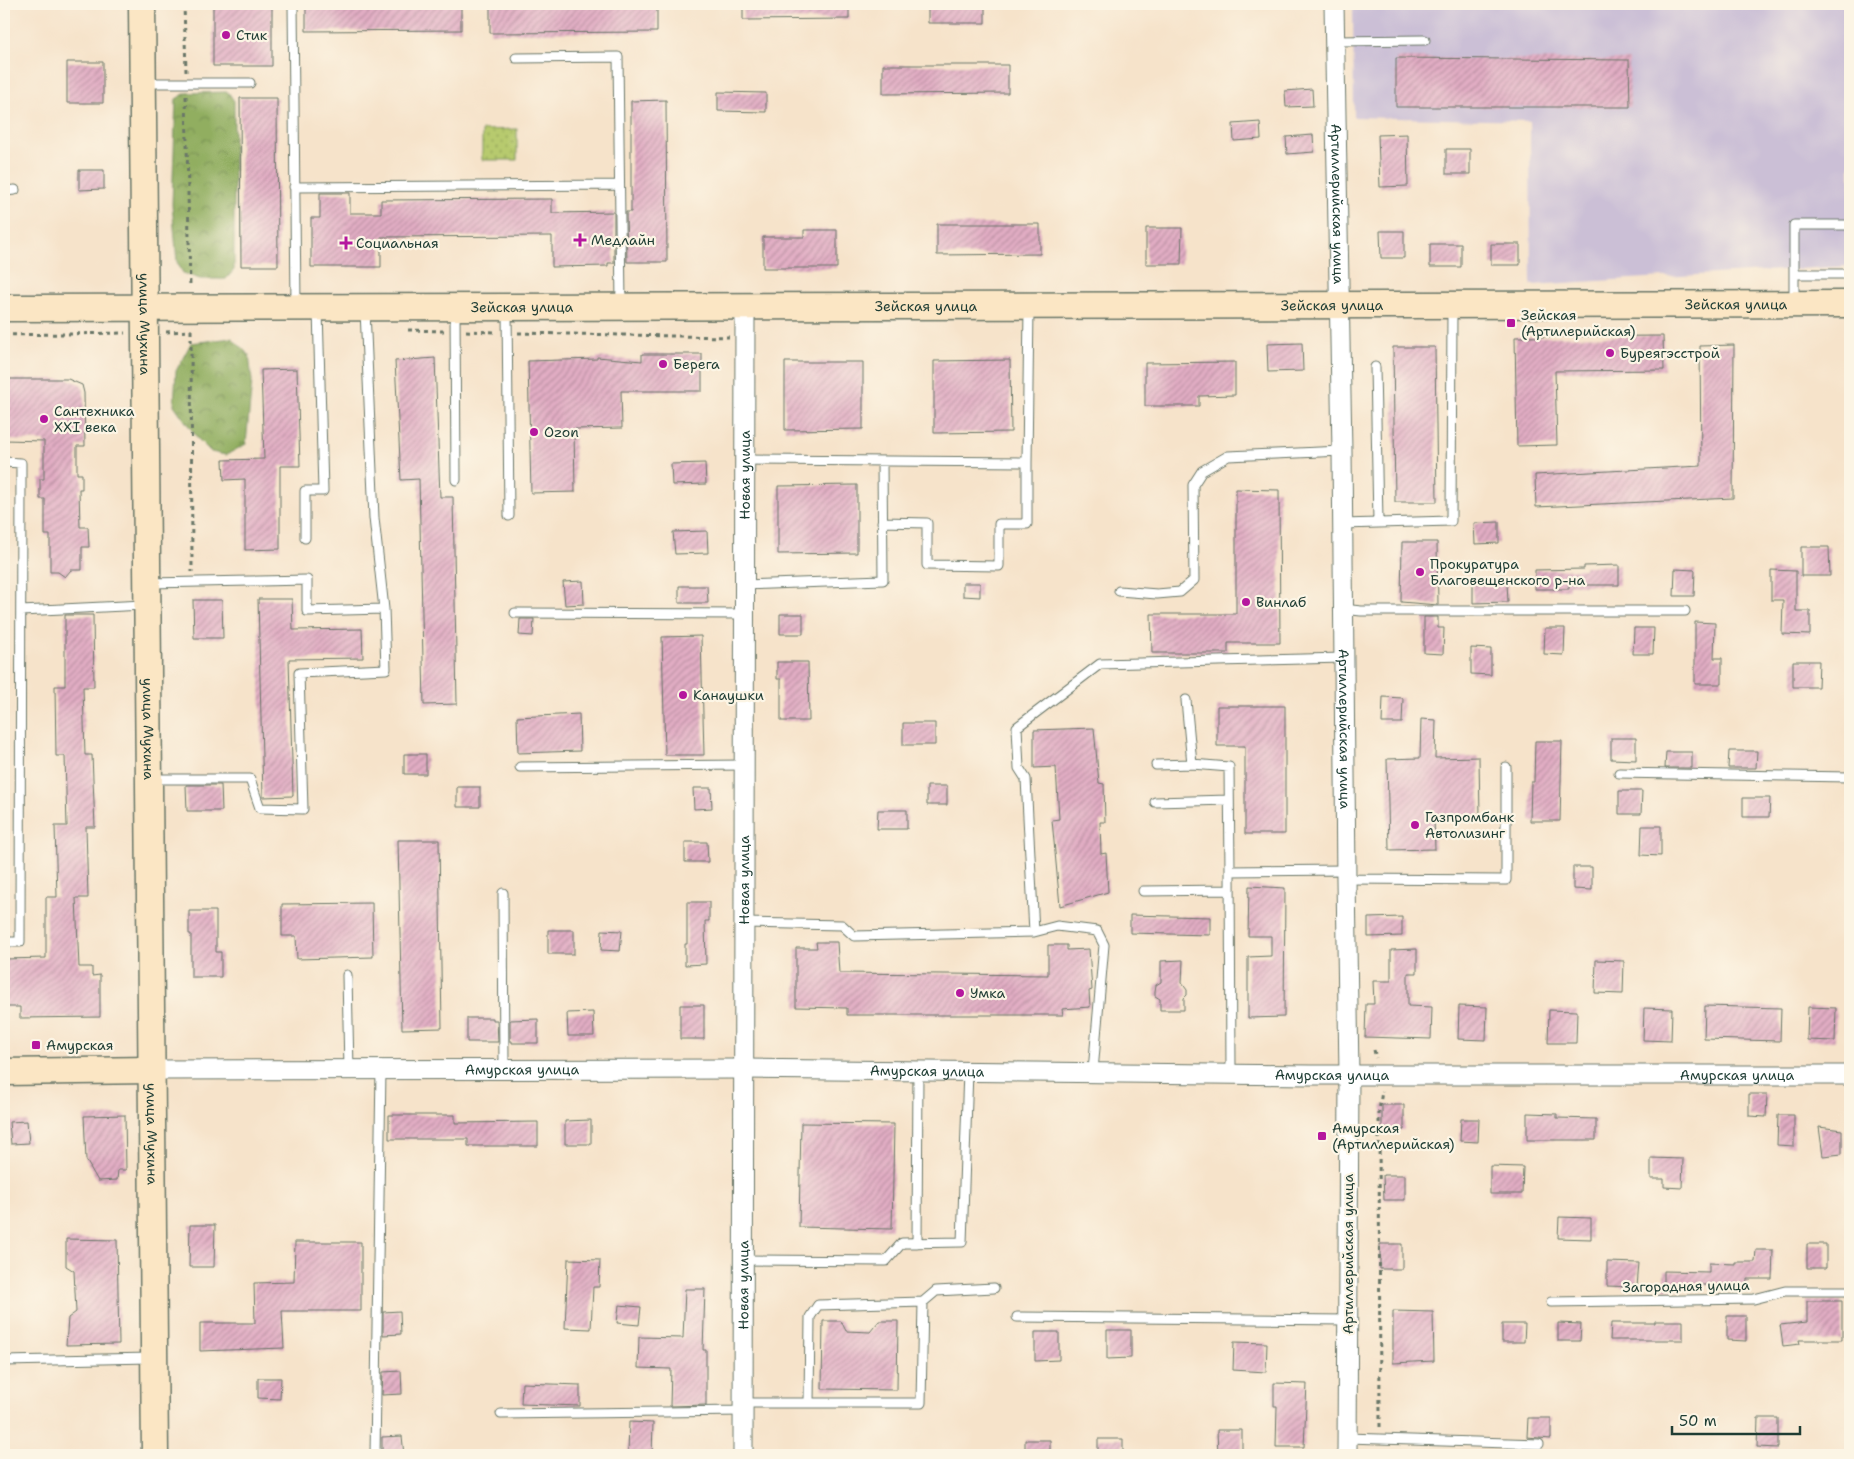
<svg xmlns="http://www.w3.org/2000/svg" width="1854" height="1459" font-family="'Shantell Sans',sans-serif">
<style>
.industrial{fill:#cbbfd6}
.forest{fill:url(#forest-crowns);stroke:#58764a}
.park{fill:url(#park-dots);stroke:#6b8451}
.building{fill:url(#building-hatch)}
.lines{fill:none;stroke-linecap:round;stroke-linejoin:round}
.lane-casing{stroke:#6a7768;stroke-width:11}
.street-casing{stroke:#6a7768;stroke-width:21}
.secondary-casing{stroke:#6a7768;stroke-width:29}
.path{stroke:#6a7768;stroke-width:3;stroke-dasharray:4 4;stroke-linecap:butt}
.lane{stroke:#fff;stroke-width:9}
.street{stroke:#fff;stroke-width:19}
.secondary{stroke:#fbe6c4;stroke-width:26}
.poi-dot{fill:#b5179e;stroke:#fcf5e5;stroke-width:2}
.labels{text-anchor:middle;stroke-width:4.5;stroke-linejoin:round;paint-order:stroke}
.poi-label{font-size:14px;fill:#1f3d34;stroke:#fcf5e5;text-anchor:start}
.street-label{font-size:14px;fill:#1f3d34;stroke:#fcf5e5}
</style>
<defs>
<pattern id="forest-crowns" width="20" height="18" patternUnits="userSpaceOnUse" patternTransform="scale(1.25)"><rect width="20" height="18" fill="#91ae61"/><path d="M2 6a3 3 0 1 1 6 0M12 15a3 3 0 1 1 6 0" fill="none" stroke="#768f51"/></pattern>
<pattern id="park-dots" width="8" height="8" patternUnits="userSpaceOnUse" patternTransform="scale(1.25)"><rect width="8" height="8" fill="#b7ca6e"/><path d="M2 2h.1M6 6h.1" fill="none" stroke="#94a55b" stroke-width="1.8" stroke-linecap="round"/></pattern>
<pattern id="building-hatch" width="6" height="6" patternUnits="userSpaceOnUse" patternTransform="scale(1.25)"><rect width="6" height="6" fill="#e2adc4"/><path d="M-1 1l2-2M0 6l6-6M5 7l2-2" fill="none" stroke="#b78ea0"/></pattern>
</defs>
<rect width="100%" height="100%" fill="#fcf5e5"/>
<filter id="ink" filterUnits="userSpaceOnUse"><feTurbulence type="fractalNoise" baseFrequency=".02" numOctaves="2"/><feDisplacementMap in="SourceGraphic" scale="10" xChannelSelector="R" yChannelSelector="G"/><feConvolveMatrix kernelMatrix="1 2 1 2 8 2 1 2 1" color-interpolation-filters="sRGB"/></filter>
<filter id="wash" filterUnits="userSpaceOnUse"><feTurbulence type="fractalNoise" baseFrequency=".0096" numOctaves="4" result="noise"/><feDisplacementMap in="SourceGraphic" scale="20" xChannelSelector="R" yChannelSelector="G"/><feGaussianBlur stdDeviation="1.12" result="paint"/><feColorMatrix in="noise" values="0 0 0 0 0 0 0 0 0 0 0 0 0 0 0 0 0 1.4 0 .05"/><feComposite in="paint" operator="in"/></filter>
<g filter="url(#wash)">
<rect width="100%" height="100%" fill="#f6e3ca"/>
<path class="industrial" d="M1353,4H1850V266L1531,285L1530,121L1354,117Z"/>
<path class="forest" d="M228,92L234,101V270L226,279H200L183,273L177,262L172,204L176,99L186,93Z
M232,338L249,355L252,381L246,444L226,455L211,452L198,439L174,405L176,371L191,343Z"/>
<path class="park" d="M517,129V160H482V130Z"/>
<g id="blocks">
<path class="building" d="M213,4H272V66H213Z
M306,4H461V30L306,31Z
M490,4H657V32L490,33Z
M743,4H849V19L743,20Z
M928,4H985V23H928Z
M1396,58L1629,60L1630,107H1396Z
M67,62H103V103H67Z
M883,65H1008V93L883,94Z
M1312,89L1313,106L1286,107L1285,91Z
M718,92L766,93V112L718,111Z
M240,98H277L278,266H241Z
M666,100L667,262H627L626,212H631V101Z
M1260,122L1261,139L1234,141L1233,124Z
M1407,134L1408,186L1380,187L1378,135Z
M1313,135L1314,152L1287,154L1286,137Z
M1446,149H1470V174H1446Z
M79,170H104V189L79,190Z
M320,193H350V213H381V200L552,199V213L614,212V263H608V266L552,267V236L381,237V267H311V218H320Z
M937,224H1040V254L937,255Z
M1146,228H1182L1181,264H1146Z
M804,230H837V268H763V237H804Z
M1380,231H1404V258H1381Z
M1430,244H1461V267H1430Z
M1491,244H1520V265H1491Z
M1663,336L1664,370L1555,371L1557,445L1517,446L1515,337Z
M1302,343L1303,371L1268,372L1267,344Z
M1734,345L1733,498L1536,507L1535,475L1701,466L1700,346Z
M1393,347H1435L1437,502H1395Z
M642,354H702V391H621L622,428L574,429L575,492L531,493L528,361L597,359V357L642,361Z
M435,358L440,497H453L457,704L424,705L419,479L401,480L395,361Z
M1010,360L1011,432L934,433V361Z
M785,362H863V429L785,430Z
M1235,362V395L1199,396V406H1145V363Z
M297,369L300,466H280V549L245,550V479L224,480L223,460L264,459L261,370Z
M4,379H68L82,385L84,393L85,446H77V474H82V489H79L80,527H88L89,547H82V570H71L65,577L58,572H50V535H45V499H40V479H44V441L4,440Z
M705,463L706,484L672,485L671,464Z
M857,485V553L778,554V486Z
M1236,489L1279,490L1280,643H1228V653H1152L1151,614H1236Z
M1499,522V543L1475,544L1474,523Z
M707,531L708,553L675,554L673,532Z
M1402,542H1437L1438,605L1401,602Z
M1801,547H1829L1830,576H1801Z
M1619,565V585H1569V589H1535V570L1584,569V566Z
M1675,569L1695,570L1694,596H1674Z
M1771,570L1796,571V611H1810V635L1782,634L1783,600H1771Z
M583,581L584,604L565,605L563,582Z
M963,583H980V597L963,596Z
M1473,583H1507L1508,602L1473,603Z
M679,586H707L708,603H679Z
M258,599H292L293,630L362,629L363,658L289,659L293,796L263,797Z
M193,600H222L223,638H194Z
M780,614H803V634H780Z
M65,615H93L94,687H83L85,755H92L95,827H86L88,898H76L79,967H92V976L100,975V1017L20,1018V1007H4V959L46,958V897H57L55,826H67L65,756H56L55,686H65Z
M1424,617H1438V628H1444L1443,654L1424,653Z
M520,619H534L533,636L519,635Z
M1695,622L1715,623L1714,658H1722V684H1695Z
M1545,628H1565L1564,655L1544,654Z
M1634,628H1654L1653,654H1633Z
M701,636L704,755H665L662,637Z
M1471,648L1491,649V675L1471,674Z
M1793,661H1819L1818,687H1793Z
M777,662H808L809,721H781V679H777Z
M1383,697L1403,698L1402,723H1382Z
M1217,706H1285V834H1245V746H1217Z
M579,714L580,751L518,753L517,717Z
M1421,719L1436,720L1435,758L1479,757L1480,817L1434,818L1435,849L1389,850L1387,759L1420,758Z
M903,723H935V745H903Z
M1094,728L1099,783L1104,784L1105,822H1100L1101,854L1106,853L1108,892L1060,906L1052,820L1059,819L1056,767L1034,768V730Z
M1611,738H1636V760L1611,759Z
M1535,741H1562L1560,821H1530L1531,782H1534Z
M1729,751H1757L1756,768H1728Z
M1666,752H1692V768H1665Z
M404,754H426V774H404Z
M186,785H221L222,811H187Z
M927,786H947V805H927Z
M457,787H480V807H457Z
M693,788H711L712,808L694,809Z
M1619,791H1642L1641,814H1619Z
M1743,798H1770L1769,817H1743Z
M878,810H907V829H877Z
M1642,826H1661V856L1641,855Z
M398,840H439L442,1028L402,1029Z
M685,842H707L708,862H685Z
M1573,867H1592V890L1573,889Z
M1249,886L1285,888L1284,1017L1248,1018V957L1271,956V936H1248Z
M687,902H709V921H705L706,964L685,965V944H687Z
M372,903L373,957L297,959L296,936H282V904Z
M189,911H216V952H221V977H191V934H189Z
M1130,915L1210,917V935L1130,933Z
M1402,917V936L1368,937V918Z
M548,930H574V954H548Z
M602,930L622,931L620,951L601,950Z
M816,942H837L839,973L1048,975V945H1067V950L1089,949L1092,990L1089,991L1090,1007L1062,1009L1063,1015H847V1008L796,1007V948H817Z
M1417,949V973H1408V1006L1432,1007L1431,1039L1365,1037L1366,1004H1374L1373,981H1391V950Z
M1183,960L1182,983L1187,990V995L1184,998V1010H1160V999L1155,996V991L1156,985L1161,982V961Z
M1596,960L1624,961L1623,994L1595,993Z
M680,1005H704V1039H680Z
M1459,1006L1487,1007L1486,1040L1458,1039Z
M1705,1006L1781,1008L1780,1041L1704,1039Z
M1808,1007L1836,1008L1835,1041L1807,1040Z
M1644,1008L1672,1009L1671,1041L1643,1040Z
M1549,1010L1577,1011L1576,1043H1548Z
M593,1012L594,1036H568L567,1013Z
M467,1018H493V1020H497L498,1042H467Z
M538,1019V1043H512V1041H510V1020Z
M1749,1094H1767L1766,1117L1749,1116Z
M1382,1105H1404V1130H1382Z
M1527,1113L1557,1114V1118L1596,1119V1140H1527Z
M125,1115L126,1170H118L117,1180L98,1181L86,1160L84,1116Z
M389,1115H455V1123L538,1122V1146H468V1139H389Z
M1778,1115H1794V1146L1777,1145Z
M1461,1119H1479L1478,1142L1460,1141Z
M591,1120V1144H565V1121Z
M27,1121L29,1143L11,1144L9,1122Z
M801,1123L894,1124L892,1229L799,1227Z
M1819,1127L1842,1130V1154L1823,1156Z
M1651,1158L1683,1159L1682,1188L1664,1187V1179H1651Z
M1490,1166L1523,1167L1522,1194H1490Z
M1383,1175H1405V1200H1384Z
M1559,1217L1591,1218V1239L1558,1238Z
M190,1225H215L214,1267H189Z
M66,1239L117,1240L119,1344L66,1345L68,1318L76,1312L74,1271L66,1266Z
M295,1242H361V1311H282L284,1348L200,1351V1323H255L254,1283L294,1282Z
M1380,1244H1402V1269H1380Z
M1807,1244H1826V1268H1807Z
M1756,1250H1773L1772,1279H1747V1285H1686V1289H1664V1271L1709,1272V1263L1735,1264V1262H1755Z
M568,1259L600,1260L599,1287H593L591,1329L565,1328Z
M1607,1262L1639,1263L1637,1287L1607,1286Z
M685,1289H705L703,1350H706V1405L670,1406L671,1369L638,1368L639,1337L683,1338Z
M1807,1301H1842V1340H1799L1800,1344L1783,1346L1780,1325L1807,1322Z
M619,1305L641,1307L639,1325L617,1323Z
M400,1311L401,1334L383,1335V1312Z
M1393,1311L1433,1312L1434,1361L1393,1363Z
M1727,1316H1746V1341L1727,1340Z
M823,1321H841L846,1331L870,1332L879,1321H898L897,1390L822,1389Z
M1655,1321H1683V1340H1610L1611,1323H1655Z
M1558,1323L1581,1324L1580,1341H1558Z
M1502,1324H1525L1524,1342H1502Z
M1107,1330H1131V1358L1107,1359Z
M1035,1332H1059V1360L1035,1361Z
M1234,1342L1267,1343L1266,1372L1233,1370Z
M401,1371L402,1394L382,1395L383,1372Z
M258,1378H281L280,1399L258,1398Z
M522,1383L580,1385V1406L521,1404Z
M1274,1383L1307,1384L1304,1447H1276L1277,1406H1274Z
M1528,1418H1551V1439L1527,1437Z
M1758,1418H1778V1448L1757,1447Z
M629,1422L653,1423L652,1455L628,1454Z
M1217,1430H1242V1455H1218Z
M402,1436L404,1455H382V1437Z
M1098,1439H1123V1455H1098Z
M1025,1440H1050V1455H1025Z"/>
</g>
</g>
<g filter="url(#ink)">
<use href="#blocks" fill-opacity="0" stroke="#6a7768" stroke-width="1"/>
<g class="lines">
<defs>
<path id="lane" d="M293,4L296,305
M1335,41L1425,40
M516,58L618,57L621,304
M145,83H250
M294,187L619,185
M4,191L15,190
M1794,274H1850
M1794,301V225H1850
M455,310L456,480
M507,310L509,516
M1375,367L1378,522
M745,460L1027,462L1029,308
M4,462L21,463L20,942H4
M882,522L927,523V565L999,566V524H1027V462
M1342,524L1451,521L1452,308
M305,538V491H323L318,310
M150,583L307,580V611L384,609
M745,585L883,580L882,461
M1119,591L1157,594L1180,592L1194,580L1193,485L1202,471L1228,456L1342,451
M1343,609L1361,611H1685
M21,611L144,605
M515,613L745,614
M1186,700L1192,764L1229,767L1230,871
M1156,765L1192,764
M520,767L744,765
M1619,773L1850,777
M150,779H250L260,808L303,809L299,673L386,669L384,609L374,518L365,310
M1155,802L1229,800
M1346,879L1506,880V767
M1143,891L1230,890
M503,893L504,1069
M744,923L842,925L854,936L1034,932L1057,926L1097,931L1104,945L1093,1071
M1034,932L1026,779L1019,768L1017,727L1100,664L1343,658
M347,975L349,1070
M1231,1074L1230,871L1346,870
M917,1243L918,1070
M744,1260L886,1261L902,1243L962,1242L968,1071
M923,1302L936,1291L994,1288
M1551,1302L1754,1299L1785,1291H1850
M1017,1317L1348,1320
M4,1361L151,1358
M743,1403H921L923,1302L818,1305L810,1317L809,1403
M501,1414L743,1411
M1347,1438L1539,1444
M375,1455L381,1070"/>
<g id="street">
<path id="s1" d="M1334,4L1342,451L1346,879L1349,1074L1347,1455"/>
<path id="s2" d="M151,1070L744,1069L1310,1075H1850"/>
<path id="s3" d="M743,1455L745,306"/>
</g>
<g id="secondary">
<path id="s4" d="M142,4L155,1455"/>
<path id="s5" d="M4,308L1850,304"/>
<path d="M4,1072L151,1070"/>
</g>
</defs>
<use href="#lane" class="lane-casing"/>
<use href="#street" class="street-casing"/>
<use href="#secondary" class="secondary-casing"/>
<path class="path" d="M184,4L186,72
M186,96L190,287
M191,330L192,572
M408,330L444,331
M466,331L497,332
M166,332L192,331
M518,333L729,337
M4,335L125,333
M1374,1050L1376,1058
M1380,1427L1379,1111L1382,1091"/>
<use href="#lane" class="lane"/>
<use href="#street" class="street"/>
<use href="#secondary" class="secondary"/>
</g>
</g>
<g class="poi-dot">
<circle cx="226" cy="35" r="5"/>
<path d="M577.5 232.5h5v5h5v5h-5v5h-5v-5h-5v-5h5z"/>
<path d="M343.5 235.5h5v5h5v5h-5v5h-5v-5h-5v-5h5z"/>
<rect x="1506" y="318" width="10" height="10" rx="2.5"/>
<circle cx="1610" cy="353" r="5"/>
<circle cx="663" cy="364" r="5"/>
<circle cx="44" cy="419" r="5"/>
<circle cx="534" cy="432" r="5"/>
<circle cx="1420" cy="572" r="5"/>
<circle cx="1246" cy="602" r="5"/>
<circle cx="683" cy="695" r="5"/>
<circle cx="1415" cy="825" r="5"/>
<circle cx="960" cy="993" r="5"/>
<rect x="31" y="1040" width="10" height="10" rx="2.5"/>
<rect x="1317" y="1131" width="10" height="10" rx="2.5"/>
</g>
<g class="labels">
<g class="poi-label">
<text x="236" y="40">Стик</text>
<text x="591" y="245">Медлайн</text>
<text x="356" y="248">Социальная</text>
<text x="1521" y="320">Зейская<tspan x="1521" dy="16">(Артилерийская)</tspan></text>
<text x="1620" y="358">Буреягэсстрой</text>
<text x="673" y="369">Берега</text>
<text x="54" y="416">Сантехника<tspan x="54" dy="16">XXI века</tspan></text>
<text x="544" y="437">Ozon</text>
<text x="1430" y="569">Прокуратура<tspan x="1430" dy="16">Благовещенского р-на</tspan></text>
<text x="1256" y="607">Винлаб</text>
<text x="693" y="700">Канаушки</text>
<text x="1425" y="822">Газпромбанк<tspan x="1425" dy="16">Автолизинг</tspan></text>
<text x="970" y="998">Умка</text>
<text x="46" y="1050">Амурская</text>
<text x="1332" y="1133">Амурская<tspan x="1332" dy="16">(Артиллерийская)</tspan></text>
</g>
<g class="street-label">
<text dy="5" stroke="none"><textPath href="#s1" startOffset="200">Артиллерийская улица</textPath></text>
<text dy="5" stroke="none"><textPath href="#s5" startOffset="1732">Зейская улица</textPath></text>
<text dy="5" stroke="none"><textPath href="#s5" startOffset="1328">Зейская улица</textPath></text>
<text dy="5" stroke="none"><textPath href="#s5" startOffset="922">Зейская улица</textPath></text>
<text dy="5" stroke="none"><textPath href="#s5" startOffset="518">Зейская улица</textPath></text>
<text dy="5" stroke="none"><textPath href="#s4" startOffset="320">улица Мухина</textPath></text>
<text dy="5" stroke="none"><textPath href="#s3" startOffset="980">Новая улица</textPath></text>
<text dy="5" stroke="none"><textPath href="#s1" startOffset="725">Артиллерийская улица</textPath></text>
<text dy="5" stroke="none"><textPath href="#s4" startOffset="725">улица Мухина</textPath></text>
<text dy="5" stroke="none"><textPath href="#s3" startOffset="575">Новая улица</textPath></text>
<text dy="5" stroke="none"><textPath href="#s2" startOffset="371">Амурская улица</textPath></text>
<text dy="5" stroke="none"><textPath href="#s2" startOffset="776">Амурская улица</textPath></text>
<text dy="5" stroke="none"><textPath href="#s2" startOffset="1181">Амурская улица</textPath></text>
<text dy="5" stroke="none"><textPath href="#s2" startOffset="1586">Амурская улица</textPath></text>
<text dy="5" stroke="none"><textPath href="#s4" startOffset="1130">улица Мухина</textPath></text>
<text transform="translate(1348 1254) rotate(-90)" y="5">Артиллерийская улица</text>
<text dy="5" stroke="none"><textPath href="#s3" startOffset="170">Новая улица</textPath></text>
<text transform="translate(1686 1286) rotate(-1)" y="5">Загородная улица</text>
</g>
</g>
<rect width="1854" height="1459" fill="none" stroke="#fcf5e5" stroke-width="20"/>
<path d="M1672 1426v8h128v-8" fill="none" stroke="#1f3d34" stroke-width="2.5"/>
<text x="1679" y="1426" font-size="15" fill="#1f3d34" stroke="#fcf5e5" stroke-width="4" paint-order="stroke">50 m</text>
</svg>
